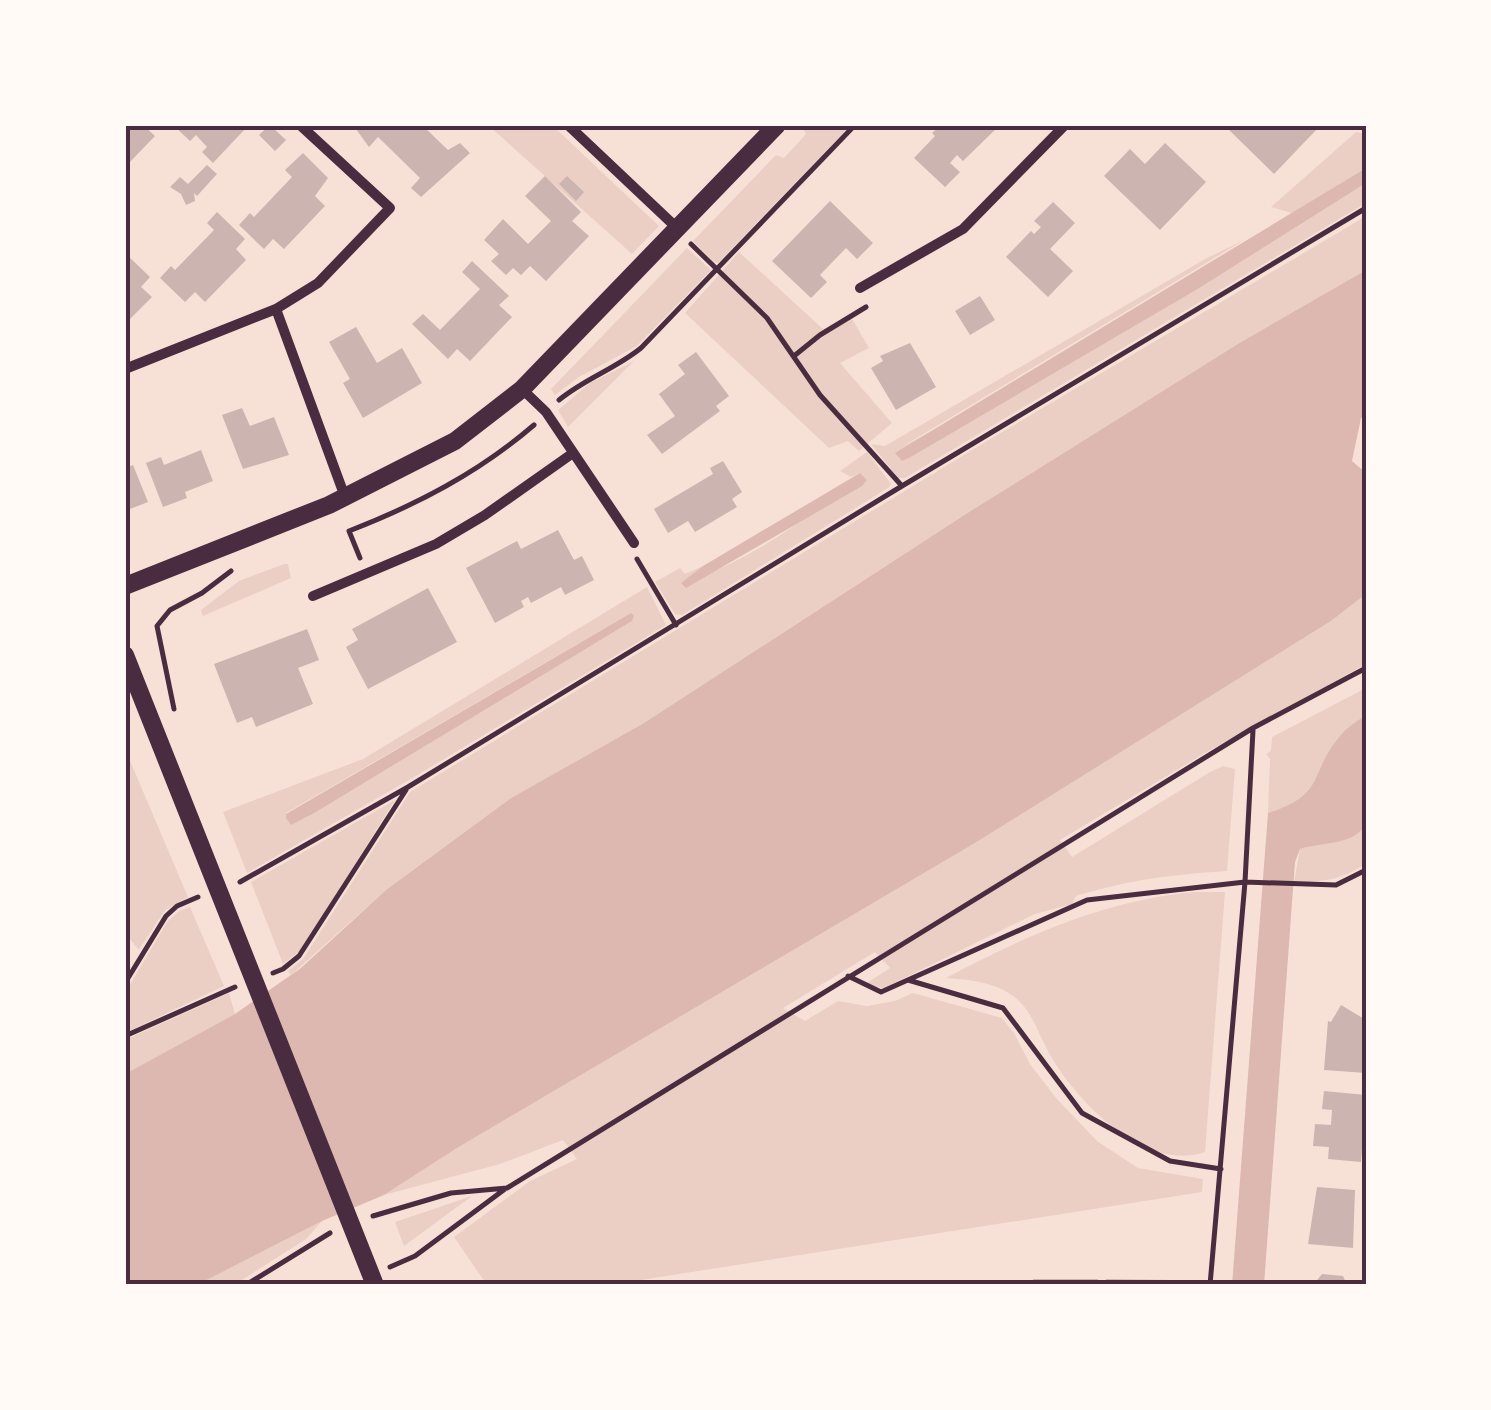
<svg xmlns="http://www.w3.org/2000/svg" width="1491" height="1410" font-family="'Source Sans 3',sans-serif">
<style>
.green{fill:#ebcfc5;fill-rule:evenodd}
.water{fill:#dcb8b0}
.building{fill:#ccb4b1}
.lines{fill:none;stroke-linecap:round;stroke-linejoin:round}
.path{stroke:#4a2c40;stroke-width:5}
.minor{stroke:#4a2c40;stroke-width:10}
.tertiary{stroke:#4a2c40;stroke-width:18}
.neatline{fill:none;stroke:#4a2c40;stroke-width:4}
</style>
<rect width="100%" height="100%" fill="#f7e1d7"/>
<path class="green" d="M488,125H552L659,226L632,254Z
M805,125L813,128L851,125L718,263L714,262L693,241L776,155L784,158L806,134L802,127Z
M1356,132L1366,134V168L1292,213L1271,207Z
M1366,183V203L905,478H898L871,444L885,446L1205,259L1244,240L900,448L1201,287Z
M1366,216V270L1241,342L969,512L644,723L511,798L386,890L291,975L288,971L303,959L410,792L977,447Z
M687,248L711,270L637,346L579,377L555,395L551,389Z
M739,252L823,329L850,315L869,348L840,363L892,423L859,451L848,441L829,448L685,313Z
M634,361L568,427L558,410L590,383Z
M867,452L891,484L888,488L682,615L675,614L655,582L680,568L685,574L703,566L682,583C748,562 809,519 860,473L851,477L840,471Z
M284,564H288L291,578L203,616L201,610L239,581Z
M647,587L666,625L416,776L247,873L223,812L363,759ZM631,613L632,621L316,812L286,818V813Z
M1366,594V664L1205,753L1060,840L1072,857L1210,772L1223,766L1235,769L1227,871C1169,875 1133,879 1076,896L1072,904L1035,914L884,988L864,985L890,968L875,952L783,1008L805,1021L838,1001L867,1006L895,1001L913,993L1002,1018L1014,1033L1030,1064L1056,1098L1097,1141L1138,1168L1203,1179L1202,1192L609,1285H487L454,1237L530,1181L577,1159L563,1140L500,1164L384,1195L457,1148L975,843L1331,621Z
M1366,688V752C1339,781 1306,801 1268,813L1270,759L1266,754L1271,751L1272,737Z
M125,749L188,897L165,910L139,950L125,933Z
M395,800L302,949L283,964L251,882Z
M1366,825V863C1343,880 1322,882 1294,882L1300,849C1323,842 1350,846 1366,825Z
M1195,892H1225L1205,1152C1145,1173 1076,1101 1049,1053C1039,1035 1033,1014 1018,1000C998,982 971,980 946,978C1025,936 1105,900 1195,892Z
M190,907L224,986L125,1033V993L167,922L179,911Z
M229,993L235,1014L125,1074V1040Z
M472,1196L404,1246L395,1222Z
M322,1221L306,1239L234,1285H197Z"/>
<path class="water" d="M1366,168V183L1201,287L909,458L902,461L895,453Z
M1366,270V415L1361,418L1352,461L1366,473V594L1331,621L975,843L457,1148L384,1195L322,1221L197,1285H125V1074L235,1014L301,968L386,890L511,798L644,723L969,512L1241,342Z
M860,473L867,480L862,486L686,588L681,583L703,566Z
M631,613L634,616L632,621L316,812L291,825L286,818V814Z
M1366,715V825C1351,846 1323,842 1300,849L1295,862L1264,1285H1232L1268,813C1328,794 1307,774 1341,735C1347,727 1358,721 1366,715Z"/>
<path class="building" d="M126,125H143L155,136L127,165Z
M173,125H242L246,128L213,163L202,152L207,147L196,135L190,141Z
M270,125L286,140L275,151L259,135Z
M353,125H422L448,150L460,143L470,153L421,197L411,188L420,178L378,137L369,147Z
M941,125H1000L963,161L957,155L950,163L960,172L945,187L914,158L935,136L932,133Z
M1224,125H1317L1319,127L1274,174Z
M1165,143L1206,182L1160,230L1104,176L1130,149L1145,164Z
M303,153L328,178L315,196L325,206L284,249L273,239L264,249L239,225L250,213L254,217L292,177L285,170Z
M207,165L217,174L197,196L194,193L195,201L186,205L181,194L170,187L180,177L188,184Z
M545,176L581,212L572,221L589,236L546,281L530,266L521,275L513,268L506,275L491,261L499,254L484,240L503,219L528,244L551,221L525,196Z
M567,176L584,192L576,201L559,184Z
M830,201L873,243L857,259L846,248L820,275L827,282L811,298L772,261Z
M1053,202L1075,223L1050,249L1073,271L1048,297L1006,257L1031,231L1034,234L1041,227L1034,221Z
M217,212L245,239L236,249L246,260L205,302L195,292L185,302L160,278L171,266L175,270L214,230L207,223Z
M125,253L150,277L141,287L152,297L125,324Z
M472,261L509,296L499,305L512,317L470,361L457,349L448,359L412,324L423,314L440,330L480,289L462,272Z
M980,296L995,320L970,335L955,311Z
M356,327L377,363L402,348L422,383L363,418L343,383L350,379L329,342Z
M910,343L936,387L896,410L871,368L883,361L880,356Z
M696,352L729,396L716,406L720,411L662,454L647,435L675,416L659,394L685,374L678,365Z
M242,408L250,426L274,417L289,455L243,469L222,415Z
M201,450L213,481L185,492L187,498L163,507L146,463L161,457L164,465Z
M723,461L742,492L732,499L737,507L695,532L688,521L668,533L654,509L713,474L710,468Z
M133,465L148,502L130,509L125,508V468Z
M558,530L574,560L582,556L594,580L565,595L561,587L531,603L528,597L521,601L524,607L495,623L466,568L517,541L521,549Z
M428,588L457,642L368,689L346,647L358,640L352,629Z
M307,629L319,660L298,668L313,704L256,727L252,717L237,723L214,664Z
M1341,1005L1366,1020V1073L1324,1070L1328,1021L1331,1022Z
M1324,1091L1366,1095L1361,1162L1328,1159L1329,1147L1313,1146L1315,1124L1331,1125L1332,1110L1322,1109Z
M1317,1187L1355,1190L1353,1248L1308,1244Z
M1322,1274L1343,1276L1347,1285H1313Z
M1033,1279H1098V1285H1033Z
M1106,1279L1172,1280V1285H1106Z"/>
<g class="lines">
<path class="path" d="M691,244L767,318L820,395L902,486
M794,356L820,335L866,307
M559,400C586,378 615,369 641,348L855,125
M360,558L349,531C416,505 478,473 534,425
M637,559L676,625
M174,709L157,626L170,610L202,593L231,571
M240,882L408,787L902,486L1366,208
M273,973L283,969L299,956L406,790
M848,976L881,992L1087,900L1245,882L1336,885L1366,870
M908,980L1003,1008L1082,1113L1170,1161L1221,1169
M125,983L166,916L177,906L198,897
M125,1036L235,987
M373,1216L451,1193L507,1188L1253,728L1366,668
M390,1267L415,1256L505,1189
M246,1285L330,1233
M1210,1285L1245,882L1253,730"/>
<path class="minor" d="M568,125L677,228
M860,288L963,229L1065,125
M276,309L345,497
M125,369L276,309L318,283L390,208L300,125
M522,389L546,412L634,543
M313,596L436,544L485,515L573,453"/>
<path class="tertiary" d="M125,586L329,505L455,441L522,389L777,125
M125,655L375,1285"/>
</g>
<rect width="1491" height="1410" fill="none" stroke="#fffaf5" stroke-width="255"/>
<rect x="128" y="128" width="1236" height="1154" class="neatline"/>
</svg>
